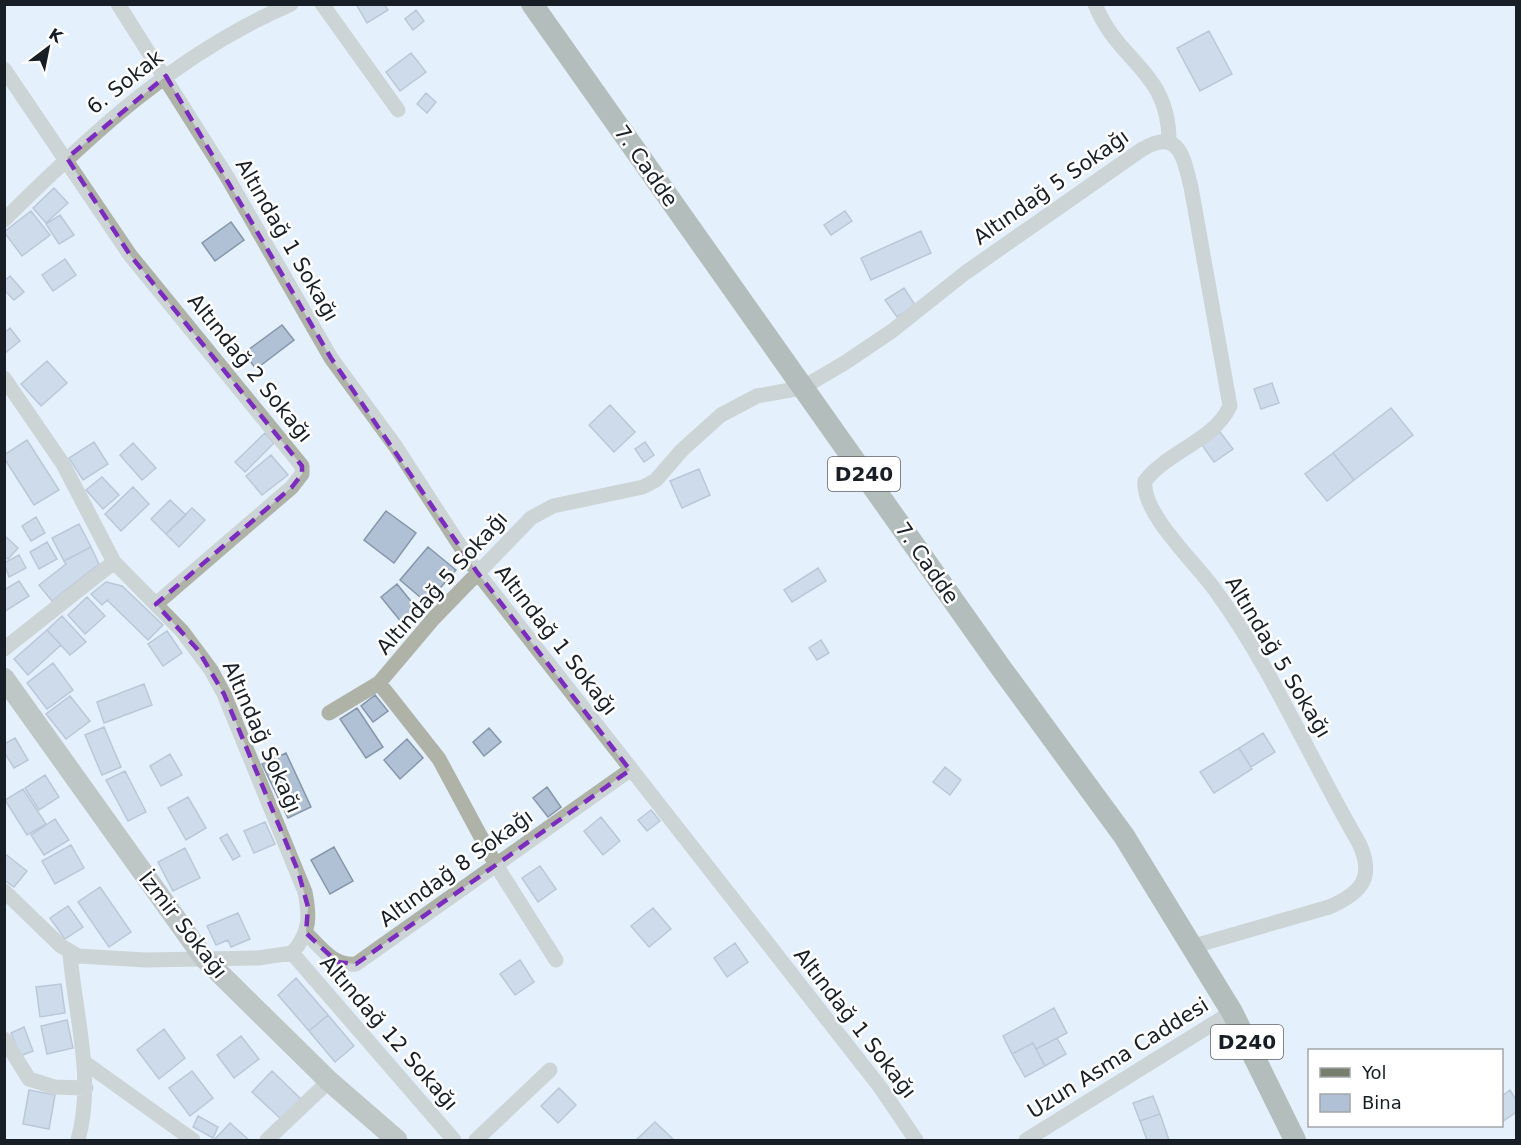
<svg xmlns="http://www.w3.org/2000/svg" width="1521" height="1145" font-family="'DejaVu Sans',sans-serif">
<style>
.building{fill:#b0c1d6;stroke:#8696aa;stroke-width:1.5}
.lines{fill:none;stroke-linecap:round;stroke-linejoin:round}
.street{stroke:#aeb2a7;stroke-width:15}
.secondary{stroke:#8e9484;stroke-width:21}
.primary{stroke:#777f6c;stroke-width:22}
.marked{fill:none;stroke:#7b2cbf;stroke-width:4.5;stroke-dasharray:12 8;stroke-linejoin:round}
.labels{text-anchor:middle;stroke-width:5;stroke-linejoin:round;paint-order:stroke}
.shield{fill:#fff;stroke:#5d6266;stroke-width:1.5}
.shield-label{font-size:20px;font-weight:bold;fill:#171e25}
.street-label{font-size:21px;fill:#171e25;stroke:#fff}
</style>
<rect width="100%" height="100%" fill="#e5f0fd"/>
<path class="building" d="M356,4H384L388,10L367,23Z
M416,10L424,21L413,30L405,19Z
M1209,31L1232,74L1200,91L1177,48Z
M411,53L426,72L400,91L386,72Z
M426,93L436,102L427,113L417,104Z
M54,188L68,203L46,223L33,208Z
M31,211L50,235L22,256L4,232Z
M845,211L852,221L831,235L824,225Z
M60,215L74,235L59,244L46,224Z
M231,222L244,240L215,261L202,243Z
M921,231L931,253L871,280L861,258Z
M65,259L76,275L53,291L42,275Z
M10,276L24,292L14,300L4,290V281Z
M904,288L915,305L897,317L885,300Z
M282,325L294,340L256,369L244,353Z
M10,328L20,341L4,354V333Z
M47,361L67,383L41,406L21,384Z
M1272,383L1279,403L1261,409L1254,389Z
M610,405L635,432L614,452L589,425Z
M1391,408L1413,435L1354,480L1333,453Z
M1220,432L1233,449L1214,462L1202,445Z
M265,433L274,443L245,472L235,462Z
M27,440L59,490L34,505L4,458V455Z
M94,442L108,464L83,480L69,458Z
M645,442L654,455L644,462L635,449Z
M133,443L156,468L142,480L120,455Z
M1333,453L1354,480L1327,501L1305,474Z
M271,455L288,475L262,495L246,476Z
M699,469L710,495L682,508L670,481Z
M102,477L119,495L103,509L86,490Z
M133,487L149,504L121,531L105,514Z
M170,500L186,515L166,534L151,519Z
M192,508L205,520L179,547L166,534Z
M386,511L416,533L394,563L364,540Z
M36,517L45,533L31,541L22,526Z
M79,524L91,547L64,561L52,538Z
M4,535L18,548L8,559L4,556Z
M47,542L57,559L39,569L30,552Z
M91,547L99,564L52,601L39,585L66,564L64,561Z
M428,547L456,570L427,603L400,580Z
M19,555L26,568L9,577L4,563Z
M818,568L826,581L792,602L784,590Z
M19,581L29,596L4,612V590Z
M106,582L122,586L163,625L148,640L107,600L102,605L91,594Z
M397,584L418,610L402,623L381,597Z
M87,597L105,616L85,634L68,615Z
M62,616L86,642L70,655L47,630Z
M47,630L61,645L28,675L14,659Z
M167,631L182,653L163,666L148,644Z
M821,640L829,653L817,660L809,648Z
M53,663L73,690L47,709L27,683Z
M144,684L152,705L104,723L97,702Z
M375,695L388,711L373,722L361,706Z
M70,696L90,721L66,739L46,714Z
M357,708L383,747L366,758L340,719Z
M104,727L121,767L102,775L85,735Z
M489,728L501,742L484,756L473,742Z
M1263,733L1275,752L1251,767L1239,748Z
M15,738L28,760L14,768L4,752V744Z
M407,739L423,758L400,779L384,760Z
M1239,748L1252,769L1214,793L1200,772Z
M286,753L311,807L288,818L262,764Z
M170,754L182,775L161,786L150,766Z
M945,767L961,780L950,795L933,782Z
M125,771L146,812L128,821L106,780Z
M45,775L59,797L39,810L25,788Z
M547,787L561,807L548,817L533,798Z
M23,789L46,824L27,835L5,800Z
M188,797L206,828L186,840L168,808Z
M651,810L660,821L647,831L638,820Z
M601,817L620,841L603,855L584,831Z
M55,819L69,840L44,855L31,835Z
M265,822L275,844L254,853L244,831Z
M227,834L240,856L233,860L220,838Z
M71,845L84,868L55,884L42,861Z
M334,847L353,881L330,894L311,860Z
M185,848L200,878L173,891L158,862Z
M4,853L27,871L14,887L4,880Z
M540,866L556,889L538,902L522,878Z
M100,887L131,932L109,947L78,902Z
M68,906L83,927L65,939L50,918Z
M653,908L671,929L649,947L631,926Z
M238,913L250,939L231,947L228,940L216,945L207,926Z
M735,943L748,962L727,977L714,958Z
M520,960L534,982L515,995L500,974Z
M296,978L328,1015L309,1031L278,995Z
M61,984L65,1013L40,1017L36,987Z
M1054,1008L1067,1033L1036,1049L1033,1043L1012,1054L1003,1036Z
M328,1015L354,1046L335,1062L309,1031Z
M67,1020L73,1048L47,1054L41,1026Z
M24,1027L33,1051L20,1056L11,1033Z
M164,1029L185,1058L159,1079L137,1050Z
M241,1036L259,1059L234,1078L217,1055Z
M1057,1038L1066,1054L1045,1066L1036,1049Z
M1033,1043L1045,1066L1025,1077L1012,1054Z
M192,1071L213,1098L190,1116L169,1088Z
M272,1071L301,1099L281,1119L252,1092Z
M559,1088L576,1105L558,1123L541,1106Z
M29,1090L55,1095L49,1129L23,1124Z
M1510,1090L1516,1100V1112L1502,1122V1096Z
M1153,1096L1160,1114L1140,1121L1133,1103Z
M1160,1114L1169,1140H1147L1140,1121Z
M198,1116L218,1127L213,1138L193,1127Z
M655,1122L674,1140H636Z
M230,1123L249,1140H214Z"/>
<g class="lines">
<path class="street" d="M118,4L226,175L331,358L396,447L477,572L880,1087L916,1140
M322,4L398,110
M1095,4C1118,63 1169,70 1169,141
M4,69L130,255L302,466V474L292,487L156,604
M4,220C92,133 176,54 291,4
M4,378L63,464L114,562L182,631L211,670L224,694L305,892C310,917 310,933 292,953
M4,649L114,562
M379,683L439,759L496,865L556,960
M329,713L379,683L434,618L531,518L553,506L643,487L656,480L682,450L721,415L757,396L802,388L846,362L892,331L965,273L1141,150C1179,127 1183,156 1191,187L1230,406C1214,441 1168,451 1145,481C1141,513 1197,564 1215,590C1272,668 1310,759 1359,843C1375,877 1362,893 1329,907L1194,946
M4,891L61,946L78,956L146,960L258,958L292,953
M306,933C321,948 333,966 356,964L630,770
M292,953L454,1140
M70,954C75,1015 95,1079 78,1140
M4,1039L29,1079L54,1087L86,1088
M84,1062L193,1140
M267,1140L329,1081
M476,1140L550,1070
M1026,1140L1232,1012"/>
<path class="secondary" d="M4,678L204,958L329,1081L397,1140"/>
<path class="primary" d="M532,4L1001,668L1124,836L1232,1012L1295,1140"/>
</g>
<path d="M0 0H1521V1145H0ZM166,76L331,358L477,572L630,770L356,964L337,962L306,933L308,907L298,871L224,694L198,650L156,604L292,487L302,474V466L130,255L67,158Z" fill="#e5f0fd" fill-opacity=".55" fill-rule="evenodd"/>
<path class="marked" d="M166,76L331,358L477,572L630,770L356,964L337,962L306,933L308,907L298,871L224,694L198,650L156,604L292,487L302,474V466L130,255L67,158Z"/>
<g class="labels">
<g class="shield">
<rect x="828" y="457" width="72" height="34" rx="4.5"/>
<rect x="1211" y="1025" width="72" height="34" rx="4.5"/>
</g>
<g class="shield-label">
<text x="864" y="481">D240</text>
<text x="1247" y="1049">D240</text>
</g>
<g class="street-label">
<text transform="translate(125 82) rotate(-38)" y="7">6. Sokak</text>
<text transform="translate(646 166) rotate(55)" y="7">7. Cadde</text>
<text transform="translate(1051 187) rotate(-35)" y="7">Altındağ 5 Sokağı</text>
<text transform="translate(287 240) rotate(60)" y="7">Altındağ 1 Sokağı</text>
<text transform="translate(250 368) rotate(51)" y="7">Altındağ 2 Sokağı</text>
<text transform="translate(927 563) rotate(55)" y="7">7. Cadde</text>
<text transform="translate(442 583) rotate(-48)" y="7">Altındağ 5 Sokağı</text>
<text transform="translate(556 640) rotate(52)" y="7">Altındağ 1 Sokağı</text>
<text transform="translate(1278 657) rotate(59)" y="7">Altındağ 5 Sokağı</text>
<text transform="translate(262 737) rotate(66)" y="7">Altındağ Sokağı</text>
<text transform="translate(456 868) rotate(-36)" y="7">Altındağ 8 Sokağı</text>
<text transform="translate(183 925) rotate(52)" y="7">İzmir Sokağı</text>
<text transform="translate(855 1023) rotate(52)" y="7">Altındağ 1 Sokağı</text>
<text transform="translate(389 1033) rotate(49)" y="7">Altındağ 12 Sokağı</text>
<text transform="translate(1118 1058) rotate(-32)" y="7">Uzun Asma Caddesi</text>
</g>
</g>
<rect width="1521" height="1145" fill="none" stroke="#171e25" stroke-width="12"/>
<rect x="1308" y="1049" width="195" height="78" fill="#ffffff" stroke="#a2a5a8" stroke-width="1.5"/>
<rect x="1320" y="1068" width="30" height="9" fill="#777f6c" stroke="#a2a5a8" stroke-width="1.5"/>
<text x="1362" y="1079" font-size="18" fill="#171e25">Yol</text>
<rect x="1320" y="1094" width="30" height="18" fill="#b0c1d6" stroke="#a2a5a8" stroke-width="1.5"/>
<text x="1362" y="1109" font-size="18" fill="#171e25">Bina</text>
<g transform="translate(48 48) rotate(32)" stroke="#ffffff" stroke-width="4.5" paint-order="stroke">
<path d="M0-4.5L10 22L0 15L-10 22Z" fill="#171e25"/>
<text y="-9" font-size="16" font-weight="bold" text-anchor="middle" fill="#171e25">K</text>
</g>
</svg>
